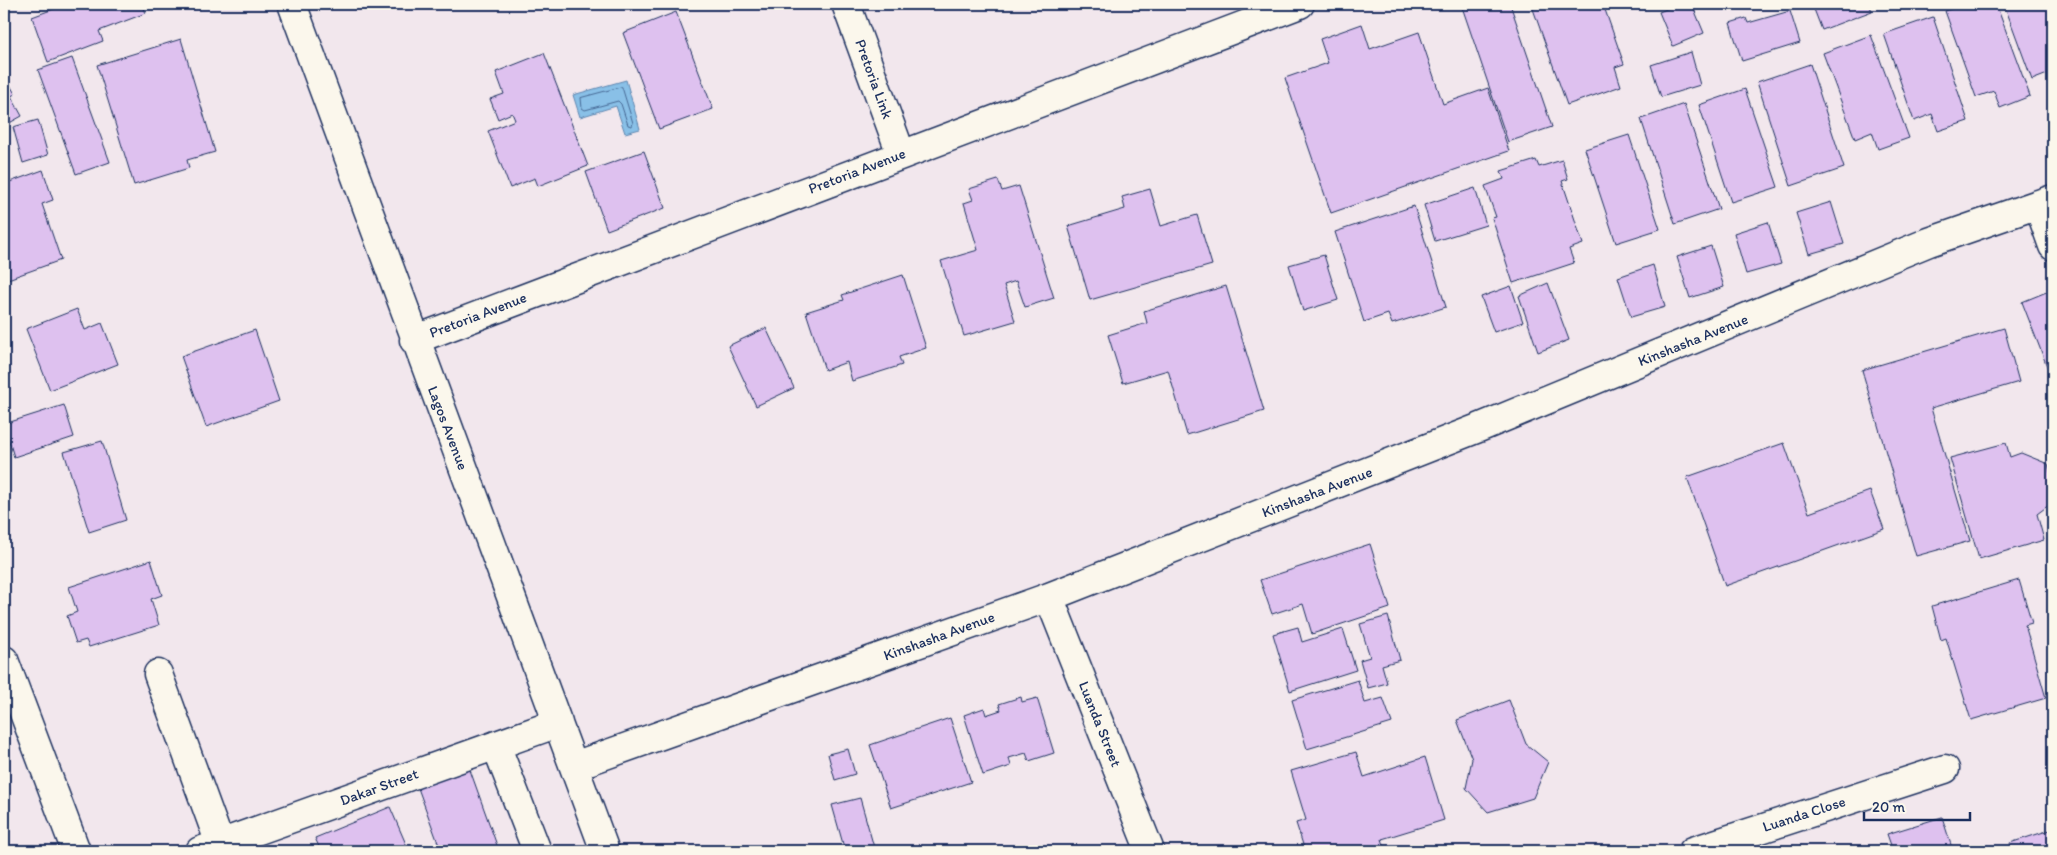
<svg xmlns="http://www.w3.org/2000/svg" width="2057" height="855" font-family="Itim,sans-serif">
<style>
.water{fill:#89c0e7;stroke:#5d86b0}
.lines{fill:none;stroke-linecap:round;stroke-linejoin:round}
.shore{stroke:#476995;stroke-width:1}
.building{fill:#dec1ef;stroke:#1b2f5e}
.minor-casing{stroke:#1b2f5e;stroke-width:31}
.minor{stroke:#fbf7ec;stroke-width:28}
.labels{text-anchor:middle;stroke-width:4.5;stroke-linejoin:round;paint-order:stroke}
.street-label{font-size:15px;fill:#1b2f5e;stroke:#fbf7ec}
</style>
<rect width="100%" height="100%" fill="#f2e7ed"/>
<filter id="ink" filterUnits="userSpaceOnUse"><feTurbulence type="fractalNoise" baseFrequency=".02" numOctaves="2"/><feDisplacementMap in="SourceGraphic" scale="10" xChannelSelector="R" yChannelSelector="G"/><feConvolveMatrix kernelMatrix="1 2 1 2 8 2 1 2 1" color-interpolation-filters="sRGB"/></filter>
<g filter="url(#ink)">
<path class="water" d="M626,80L640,129L625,133L616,106L580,117L573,95Z"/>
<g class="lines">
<path class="shore" d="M622,87L633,123L632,126L628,125L621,104L618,101L585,110L582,108L581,98Z"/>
</g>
<path class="building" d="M67,4H142L146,13L99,31L103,41L48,62L32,17Z
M1461,4H1510L1552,127L1508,142Z
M1538,4H1603L1624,64L1615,67L1621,86L1567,105L1532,6Z
M1679,4H1692L1704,33L1673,46L1659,12Z
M1812,4H1869L1872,11L1822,30Z
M1965,4H1996L2030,96L2000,108L1994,91L1976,97L1945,11Z
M2004,4H2053V83L2050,73L2032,80Z
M1790,11L1800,43L1742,61L1730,23L1746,18L1748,23Z
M676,12L713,109L659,129L623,33Z
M1933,17L1968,121L1938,131L1932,114L1914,121L1884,34Z
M1362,24L1370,49L1419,32L1443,104L1488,88L1509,151L1331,213L1285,78L1328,63L1320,39Z
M1871,35L1909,138L1878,149L1872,132L1855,139L1823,53Z
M181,39L215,152L187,160L189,168L134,185L97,65Z
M1691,52L1700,85L1661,97L1651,65Z
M544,53L588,166L538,186L535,178L510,188L488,131L515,120L512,113L498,119L490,99L504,94L496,72Z
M72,58L110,162L76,174L38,70Z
M1810,64L1844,168L1791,186L1757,82Z
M4,74L15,94L11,96L22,116L4,126Z
M1745,89L1778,187L1731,202L1699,105Z
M1684,104L1719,209L1675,224L1641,119Z
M38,120L48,155L23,163L13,127Z
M1629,135L1660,229L1616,243L1585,149Z
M644,151L665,208L607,230L586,172Z
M1536,160L1539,167L1562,160L1568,179L1562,181L1583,244L1569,249L1574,263L1513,283L1492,218L1496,217L1485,186L1504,179L1501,171Z
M43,170L53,200L42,204L61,260L8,279L4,267V184Z
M998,180L1002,191L1019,186L1054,298L1025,307L1016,281L1004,285L1015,321L964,336L941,261L978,250L964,203L973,200L969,189Z
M1475,188L1486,225L1435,241L1424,205Z
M1150,189L1161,226L1197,215L1212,265L1090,300L1068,226L1125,209L1122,197Z
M1831,202L1844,244L1809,254L1796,213Z
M1414,206L1446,307L1392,324L1388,314L1364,322L1335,232Z
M1768,222L1781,264L1746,274L1734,233Z
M1711,246L1724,287L1690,298L1677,257Z
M1324,255L1338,300L1303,311L1289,265Z
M1653,265L1665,307L1631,317L1618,277Z
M903,275L926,348L899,357L902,365L852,381L847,362L825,370L806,312L844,300L842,295Z
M1548,283L1569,340L1538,352L1519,296Z
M1226,286L1264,411L1187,435L1168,370L1123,383L1108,335L1147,323L1144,311Z
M1511,286L1523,322L1494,332L1481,297Z
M2049,291L2053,301V373L2050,374L2022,302Z
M77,309L85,330L102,323L118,364L50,390L26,329Z
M766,328L794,388L756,406L728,346Z
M2004,328L2019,382L1931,408L1970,541L1916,556L1862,370Z
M255,330L279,401L206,427L181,356Z
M64,405L74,437L14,457L4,424Z
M102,441L126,520L89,532L64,452Z
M1784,443L1809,513L1870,491L1884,529L1725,586L1687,477Z
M2006,443L2010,457L2021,453L2048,464L2053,483V502L2037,514L2044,540L1979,559L1950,458Z
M1370,544L1390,608L1312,634L1303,604L1272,614L1260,580Z
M151,560L162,595L151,599L159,625L89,647L86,640L76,643L67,616L77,612L69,587Z
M2053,561V576L2049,562Z
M2019,580L2032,623L2025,625L2046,698L1971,720L1946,638L1941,640L1932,606Z
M1388,616L1400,660L1382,665L1387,683L1368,688L1360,660L1370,657L1360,624Z
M1298,627L1302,642L1343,629L1356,670L1290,691L1273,634Z
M1358,680L1365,703L1383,698L1392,723L1307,749L1292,700Z
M1021,697L1022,702L1037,698L1054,753L1029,761L1026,753L1009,758L1011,766L983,775L964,715L984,708L986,715L1001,710L999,704Z
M1509,700L1526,744L1548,762L1533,798L1488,812L1466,788L1472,759L1457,720Z
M950,718L971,782L891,808L870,745Z
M848,749L855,774L835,780L828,754Z
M1356,752L1364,777L1425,757L1444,820L1382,839L1386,851H1305L1296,823L1306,820L1291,771Z
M470,770L499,851H441L418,788Z
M860,798L875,851H845L832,805Z
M390,807L409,851H321L315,838Z
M1942,817L1953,851H1893L1887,834Z
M2053,829V851H2012L2010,843Z"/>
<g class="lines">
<defs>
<path id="minor" d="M292,4L605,851
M846,4L901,154
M2038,204L2053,246
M414,340L1300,4
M1049,597L1150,851
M4,660L76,851
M158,674L220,844
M496,745L537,851
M574,766L1049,597L1481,427L1929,242L2053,199
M200,851L558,723
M1693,851L1945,769"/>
</defs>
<use href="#minor" class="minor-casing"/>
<use href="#minor" class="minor"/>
</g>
</g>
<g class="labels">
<g class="street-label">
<text transform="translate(874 79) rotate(70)" y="5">Pretoria Link</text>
<text transform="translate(857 171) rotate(-21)" y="5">Pretoria Avenue</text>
<text transform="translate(478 315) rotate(-21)" y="5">Pretoria Avenue</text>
<text transform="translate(1693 340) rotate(-22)" y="5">Kinshasha Avenue</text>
<text transform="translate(448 428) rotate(69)" y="5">Lagos Avenue</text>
<text transform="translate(1317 492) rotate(-21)" y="5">Kinshasha Avenue</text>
<text transform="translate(939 636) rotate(-20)" y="5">Kinshasha Avenue</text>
<text transform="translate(1100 724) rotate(68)" y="5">Luanda Street</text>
<text transform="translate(379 787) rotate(-20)" y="5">Dakar Street</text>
<text transform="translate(1804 814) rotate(-18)" y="5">Luanda Close</text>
</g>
</g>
<rect width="2057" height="855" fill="none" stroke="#fbf7ec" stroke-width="20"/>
<rect x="10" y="10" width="2037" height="835" fill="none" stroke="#1b2f5e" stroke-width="2" filter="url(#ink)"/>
<path d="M1864 812v8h106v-8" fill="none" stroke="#1b2f5e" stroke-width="2.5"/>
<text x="1872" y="812" font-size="15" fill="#1b2f5e" stroke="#fbf7ec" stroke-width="4" paint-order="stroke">20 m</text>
</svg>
